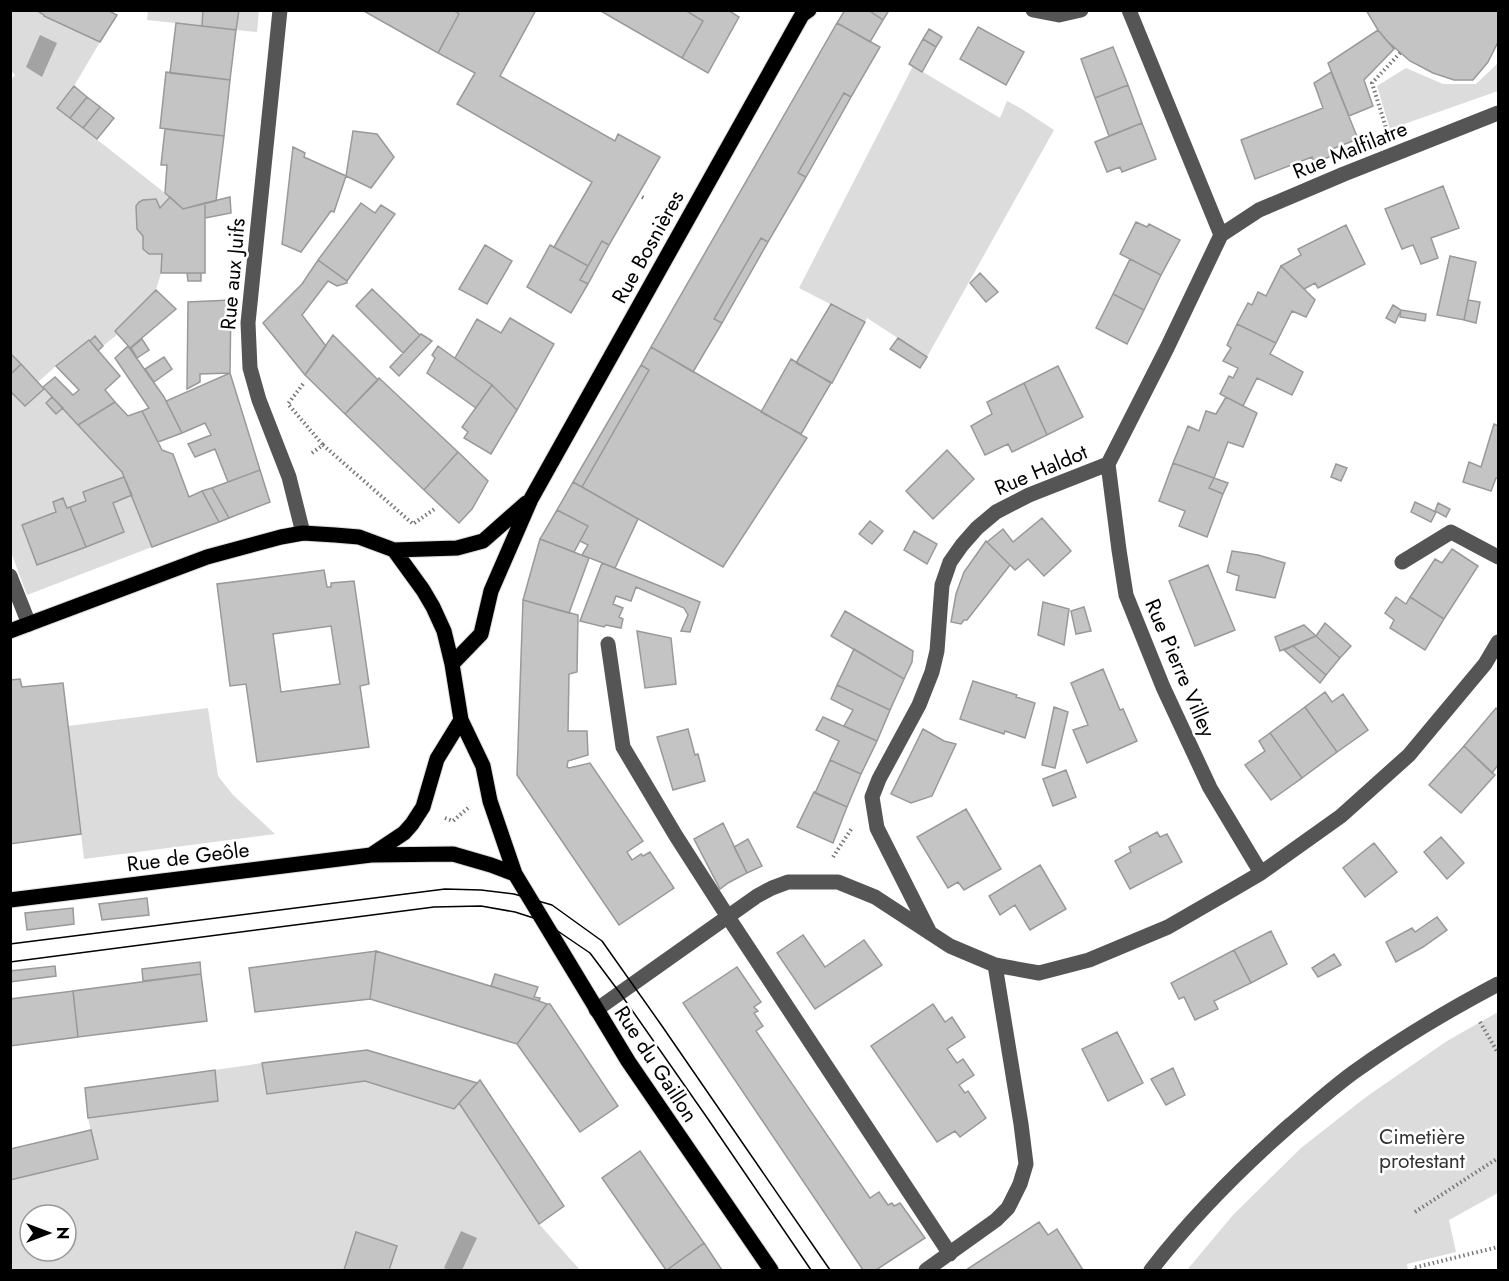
<svg xmlns="http://www.w3.org/2000/svg" width="1509" height="1281" font-family="Jost,sans-serif">
<style>
.green{fill:#dcdcdc;fill-rule:evenodd}
.water{fill:#a3a3a3}
.building{fill:#c4c4c4;stroke:#999;stroke-width:1.5;fill-rule:evenodd}
.lines{fill:none;stroke-linecap:round;stroke-linejoin:round}
.major-casing{stroke:#dbdbdb;stroke-width:17}
.path{stroke:#777;stroke-width:4;stroke-dasharray:1.5 3;stroke-linecap:butt}
.minor{stroke:#555;stroke-width:15}
.major{stroke:#000;stroke-width:15}
.tram{stroke:#000;stroke-width:1.5}
.labels{text-anchor:middle;stroke-width:5;stroke-linejoin:round;paint-order:stroke}
.street-label{font-size:21px;fill:#000;stroke:#fff}
.park-label{font-size:21px;fill:#333;stroke:#fff}
</style>
<rect width="100%" height="100%" fill="#fff"/>
<path class="green" d="M11,11H36L44,15V16L100,42L74,86L57,108L170,197L160,208L143,200L139,202L136,206L143,236V249L150,254H162L161,273L156,290L116,331L118,334L103,346L95,337L56,366L38,382L11,353L10,81L15,75L11,71Z
M148,11H203L202,26L147,20Z
M239,11H259L257,32L236,30Z
M1498,63V91L1390,129L1377,86L1406,68L1443,84H1476Z
M913,66L1000,118L1007,101L1022,109L1054,130L927,357L867,318L865,322L799,288Z
M44,389L52,397L46,403L56,414L63,408L122,472L124,477L83,492L86,501L23,525L37,565L124,532L113,503L132,495L152,547L27,595L11,552V395L12,393L25,406Z
M208,708L218,776L233,795L275,834L84,859L68,726Z
M1498,1012V1193L1449,1220L1456,1252L1407,1264L1408,1270H1187L1233,1215L1301,1148L1366,1097L1447,1041Z
M262,1063L267,1094L365,1081L454,1109L459,1103L539,1224L580,1270H11V1180L97,1159L88,1118L218,1101L215,1070ZM30,1215H66V1251H30Z"/>
<path class="water" d="M40,35L57,43L42,77L26,67Z
M461,1231L477,1238L462,1270H449L444,1268Z"/>
<path class="building" d="M36,10H107L117,15L100,42L44,16V15Z
M203,10H239L236,30L202,26Z
M362,10H453L459,14L438,53Z
M453,10H536L500,76L615,141L618,134L660,157L609,245L602,241L588,266L554,247L592,182L457,104L475,73L438,53L459,14Z
M599,10H685L703,21L682,58Z
M685,10H728L739,17L708,73L682,58L703,21Z
M845,10H868L883,20L870,42L837,23Z
M868,10H885L888,12L883,20Z
M1366,10H1498V42L1488,62L1473,80H1454L1433,73L1410,61L1387,41L1378,30Z
M176,23L236,30L230,80L170,73Z
M837,23L880,47L851,97L844,93L798,173L806,177L768,242L761,238L714,319L722,323L693,372L651,347Z
M978,27L1024,52L1006,85L960,59Z
M929,29L942,37L936,47L923,39Z
M1378,30L1394,49L1364,80L1373,106L1349,116L1328,63Z
M923,39L936,47L922,72L909,64Z
M1113,47L1128,85L1095,98L1081,59Z
M166,72L230,80L224,136L160,128Z
M1331,72L1358,139L1332,149L1334,155L1314,163L1312,157L1255,179L1241,140L1323,108L1314,83Z
M1128,85L1142,123L1109,136L1095,98Z
M74,86L87,97L70,118L57,108Z
M844,93L851,97L806,177L798,173Z
M87,97L100,107L83,128L70,118Z
M100,107L114,118L97,139L83,128Z
M1142,123L1156,159L1122,172L1120,167L1107,172L1095,142Z
M165,129L224,136L216,201L183,209L165,193L167,165H161Z
M353,131L377,134L394,157L371,188L346,176Z
M293,147L305,153L304,157L346,176L334,212L331,211L301,252L282,244Z
M1443,186L1459,228L1431,238L1438,258L1421,264L1413,245L1402,249L1385,209Z
M170,197L183,209L205,203V273H161L162,254H149L143,249V236L137,229L136,206L139,202L143,200L156,199L160,208Z
M230,197L231,213L205,218V203Z
M361,203L375,213L381,205L395,214L347,281L318,260Z
M1136,222L1147,227L1149,224L1180,240L1161,275L1120,254Z
M1346,225L1365,264L1318,288L1315,283L1304,289L1281,266L1301,255L1298,249Z
M761,238L768,242L722,323L714,319Z
M602,241L609,245L588,284L580,280Z
M485,245L512,261L487,304L459,289Z
M550,245L588,266L580,280L588,284L571,313L527,287Z
M1450,256L1476,262L1464,320L1437,315Z
M1130,259L1161,275L1144,310L1113,294Z
M318,260L347,281V283L337,286L328,281L302,315L326,346L305,375L263,323L302,284Z
M1281,266L1315,300L1306,317L1292,311L1276,343L1237,324L1248,303L1252,305L1258,292L1266,296Z
M187,273H201V281H188Z
M980,273L998,292L986,302L970,283Z
M372,289L420,335L403,353L356,306Z
M156,290L176,309L130,348L115,331Z
M1113,294L1144,310L1127,344L1096,328Z
M231,300L230,373L200,374V382L187,389L188,302Z
M1468,300L1480,302L1476,323L1464,320Z
M831,304L865,322L832,383L796,363Z
M1393,305L1401,310L1395,323L1386,318Z
M1401,310L1426,314L1425,321L1400,317Z
M510,318L554,344L517,410L492,385L455,358L477,319L501,333Z
M1237,324L1276,343L1270,354L1303,372L1292,395L1257,378L1243,406L1220,394L1229,376L1233,378L1238,368L1223,361L1231,348L1227,345Z
M421,334L432,341L399,376L390,367Z
M333,335L378,380L345,414L305,375Z
M95,336L103,346L98,351L90,341Z
M898,338L927,357L920,368L890,349Z
M142,339L149,350L137,358L131,348Z
M89,340L120,376L105,390L115,402L78,425L43,387L55,377L73,395L79,390L56,366Z
M128,346L164,397L182,433L158,442L142,411L149,408L115,358Z
M438,346L492,385L476,408L427,373L435,358L432,355Z
M651,347L807,438L723,567L582,487L649,370L641,365Z
M10,353L21,364L10,375Z
M164,357L172,369L154,382L145,369Z
M791,359L831,383L801,434L761,412Z
M21,364L44,389L25,406L10,391V375Z
M641,365L649,370L582,487L573,482Z
M1058,366L1083,417L1047,435L1024,383Z
M230,373L260,470L228,482L215,449L195,457L188,444L211,435L205,423L182,433L166,401Z
M379,378L458,452L424,490L345,414Z
M1024,383L1047,435L1012,452L1008,444L985,455L971,426L992,414L987,402Z
M492,385L517,410L491,454L464,438L468,432L462,427Z
M52,397L63,408L56,414L46,403Z
M1226,397L1257,413L1243,447L1228,442L1214,478L1173,463L1188,426L1199,431L1206,411L1216,414Z
M115,402L128,416L142,411L162,450L173,454L189,497L202,491L219,522L152,547L122,472L78,425Z
M1494,424L1498,426V478H1496L1491,491L1463,482L1469,462L1481,467Z
M947,450L974,479L933,519L906,491Z
M458,452L488,481L472,509L459,523L424,490Z
M1173,463L1214,478L1209,488L1223,494L1207,537L1179,526L1185,511L1159,501Z
M1336,464L1347,468L1341,481L1331,477Z
M260,470L270,502L229,518L212,488Z
M124,477L132,495L113,503L124,532L86,547L70,507L86,501L83,492Z
M1214,478L1228,483L1223,494L1209,488Z
M573,482L638,519L615,568L582,555L588,545L580,541L588,526L557,510Z
M212,488L229,518L219,522L202,491Z
M63,498L67,508L70,507L86,547L37,565L22,525L56,512L53,502Z
M1415,502L1436,512L1431,522L1411,512Z
M1438,503L1450,509L1446,517L1435,511Z
M557,510L588,526L574,552L540,539Z
M1042,518L1071,551L1044,576L1028,559L1015,570L987,542L1003,529L1013,542Z
M870,521L883,531L872,544L859,534Z
M914,531L937,544L927,564L904,550Z
M540,539L589,558L569,613L523,600Z
M986,541L1010,565L967,620H964L961,624L951,622L956,594L964,572Z
M1452,549L1478,566L1444,619L1410,597L1435,559L1442,563Z
M1232,551L1258,555L1285,563L1275,598L1236,590L1239,576L1227,572Z
M602,563L700,602L690,632L681,631L688,615L684,608L636,587L631,601L616,596L613,604L623,608L619,617L623,619L621,628L606,625L604,627L580,621Z
M1208,565L1235,630L1195,646L1169,581Z
M324,570L327,587H331V583L354,581L369,684L360,686L369,747L257,762L246,684L230,686L217,584ZM331,626L340,684L281,692L273,634Z
M1396,597L1406,604L1410,597L1444,619L1425,650L1390,628L1394,620L1385,613Z
M523,600L578,615L577,672L569,674L568,731H587L588,755L568,761L567,767L569,768L590,763L643,841L627,852L632,860L641,854L643,856L650,852L674,888L619,925L517,775Z
M1043,602L1069,609L1064,645L1038,635Z
M1084,607L1091,631L1076,634L1071,611Z
M845,611L913,651L912,662L904,679L831,636Z
M1325,623L1351,646L1340,658L1316,636Z
M1304,625L1316,636L1280,651L1275,637Z
M637,631L671,638L676,684L645,688Z
M1316,636L1340,658L1326,675L1293,646Z
M1293,646L1326,675L1320,683L1284,650Z
M854,649L904,679L890,710L837,685Z
M1103,669L1120,710L1123,709L1137,741L1087,763L1073,730L1088,725L1071,683Z
M20,679L22,687L63,683L81,834L10,844V680Z
M973,681L1017,695L1016,697L1035,703L1025,738L1005,731L1004,734L960,719Z
M837,685L890,710L877,741L844,726L853,710L831,699Z
M1325,692L1332,702L1343,694L1368,730L1337,752L1305,707Z
M1054,707L1068,712L1055,768L1042,765Z
M1305,707L1337,752L1302,778L1270,733Z
M1496,708L1498,710V765L1492,773L1464,746Z
M823,717L877,741L861,774L830,760L839,741L816,730Z
M688,729L695,755L698,754L705,781L673,790L657,737Z
M923,729L944,741L956,744L932,796L911,803L891,794Z
M1270,733L1302,778L1271,800L1245,765L1265,751L1259,741Z
M1464,746L1495,775L1461,813L1429,785Z
M830,760L861,774L847,807L815,793Z
M1066,770L1076,797L1053,806L1043,779Z
M814,792L847,807L833,843L797,827Z
M966,809L1001,869L964,890L958,882L948,888L917,837Z
M723,823L747,873L728,883L720,889L694,839Z
M1157,832L1160,837L1167,834L1182,862L1130,889L1115,861L1131,852L1129,847Z
M1441,837L1464,863L1447,879L1424,852Z
M748,839L762,866L747,873L734,847Z
M1374,843L1397,872L1365,897L1343,868Z
M1040,865L1066,909L1030,930L1015,905L1000,915L989,896Z
M147,898L149,915L102,920L99,904Z
M73,908L74,924L27,930L25,913Z
M1437,917L1447,930L1423,947L1396,962L1386,942L1412,928L1415,932Z
M1271,931L1287,964L1251,983L1234,950Z
M803,935L825,967L864,940L882,965L815,1009L777,953Z
M1234,950L1251,983L1214,1001L1218,1009L1195,1020L1184,997L1179,999L1171,983Z
M376,951L539,1001L547,1004L517,1044L370,999Z
M376,951L370,999L255,1012L249,968Z
M1334,954L1341,965L1318,977L1312,968Z
M200,962L201,974L143,981L142,969Z
M55,966L56,976L10,982V971Z
M737,967L761,1002L754,1007L758,1011L754,1013L763,1026L756,1031L870,1198L879,1192L888,1205L892,1203L894,1206L900,1203L925,1238L876,1270H863L683,1003Z
M201,974L207,1021L78,1037L73,991Z
M495,974L538,987L534,997L540,998L539,1001L491,986Z
M73,991L78,1037L10,1046V999Z
M547,1004H550L618,1106L580,1132L517,1044Z
M933,1004L945,1022L952,1017L965,1037L947,1049L957,1063L963,1059L974,1075L959,1085L965,1093L968,1091L986,1118L960,1137L955,1131L937,1142L871,1046Z
M1117,1032L1143,1083L1108,1101L1082,1049Z
M367,1050L477,1083L454,1109L365,1081L267,1094L262,1063Z
M1173,1068L1185,1095L1166,1105L1151,1079Z
M215,1070L218,1101L88,1118L85,1088Z
M480,1080L564,1206L539,1224L459,1103Z
M91,1130L98,1159L10,1180V1149Z
M640,1151L704,1243L667,1270H666L602,1178Z
M1039,1222L1048,1235L1057,1229L1083,1270H966Z
M356,1232L397,1246L389,1270H344Z
M704,1243L722,1270H667Z"/>
<g class="lines">
<defs>
<path id="major" d="M394,550L457,548L483,541L526,503
M10,631L207,557L281,537L303,533L335,535L359,537L394,550L423,590L433,607L444,631L452,664L461,720L483,766L490,801L515,874L628,1061L771,1270
M452,664L481,634L491,591L531,499L802,15L809,10
M371,855L404,833L412,824L423,807L437,759L461,720
M10,900L371,855L453,854L491,865L515,874"/>
</defs>
<use href="#major" class="major-casing"/>
<path class="path" d="M1387,131L1372,83L1400,53
M642,197L646,199
M303,384L288,404L323,445
M312,453L323,445L413,524L436,508
M445,818L453,821L468,808
M833,857L852,828
M1480,1022L1498,1053
M1415,1212L1498,1158
M1414,1270L1413,1268L1498,1247"/>
<path class="minor" d="M280,10L248,323L250,368L259,400L289,477L303,533
M1033,10L1059,15L1081,10
M1221,235L1259,210L1344,174L1498,113
M1108,464L1119,550L1126,595L1163,687L1210,788L1261,873
M1402,562L1451,532L1498,557
M10,576L29,624
M608,644L623,747L676,836L728,917L950,1254
M930,933L877,828L872,797L879,779L919,705L932,672L937,651L942,585L950,562L962,545L977,528L996,512L1029,495L1108,464L1167,348L1221,235L1129,10
M596,1010L757,896L772,888L788,882H838L875,897L950,946L995,965L1039,973L1089,960L1168,927L1232,890L1261,873L1341,816L1409,755L1485,664L1498,642
M926,1270L996,1220L1008,1208L1020,1184L1026,1164L1021,1124L995,965
M1151,1270C1192,1217 1240,1169 1290,1125C1311,1107 1332,1088 1354,1072C1400,1039 1449,1010 1498,984"/>
<use href="#major" class="major"/>
<path class="tram" d="M10,944L445,889L481,890L514,894L552,905L602,941L662,1026L830,1270
M10,962L434,907L481,906L515,912L543,921L590,953L620,993L708,1119L811,1270"/>
</g>
<g class="labels">
<g class="street-label">
<text transform="translate(1350 150) rotate(-22)" y="7">Rue Malfilatre</text>
<text transform="translate(648 247) rotate(-61)" y="7">Rue Bosnières</text>
<text transform="translate(233 274) rotate(-85)" y="7">Rue aux Juifs</text>
<text transform="translate(1041 470) rotate(-23)" y="7">Rue Haldot</text>
<text transform="translate(1180 668) rotate(67)" y="7">Rue Pierre Villey</text>
<text transform="translate(188 857) rotate(-7)" y="7">Rue de Geôle</text>
<text transform="translate(656 1064) rotate(57)" y="7">Rue du Gaillon</text>
</g>
<g class="park-label">
<text x="1422" y="1144">Cimetière<tspan x="1422" dy="24">protestant</tspan></text>
</g>
</g>
<rect width="1509" height="1281" fill="none" stroke="#000000" stroke-width="24"/>
<g transform="translate(48 1233) rotate(90)"><circle r="28" fill="#ffffff" stroke="#999999" stroke-width="1.5"/>
<path d="M0-4.5L10 22L0 15L-10 22Z" fill="#000000"/>
<text y="-9" font-size="16" font-weight="bold" text-anchor="middle" fill="#000000">N</text>
</g>
</svg>
